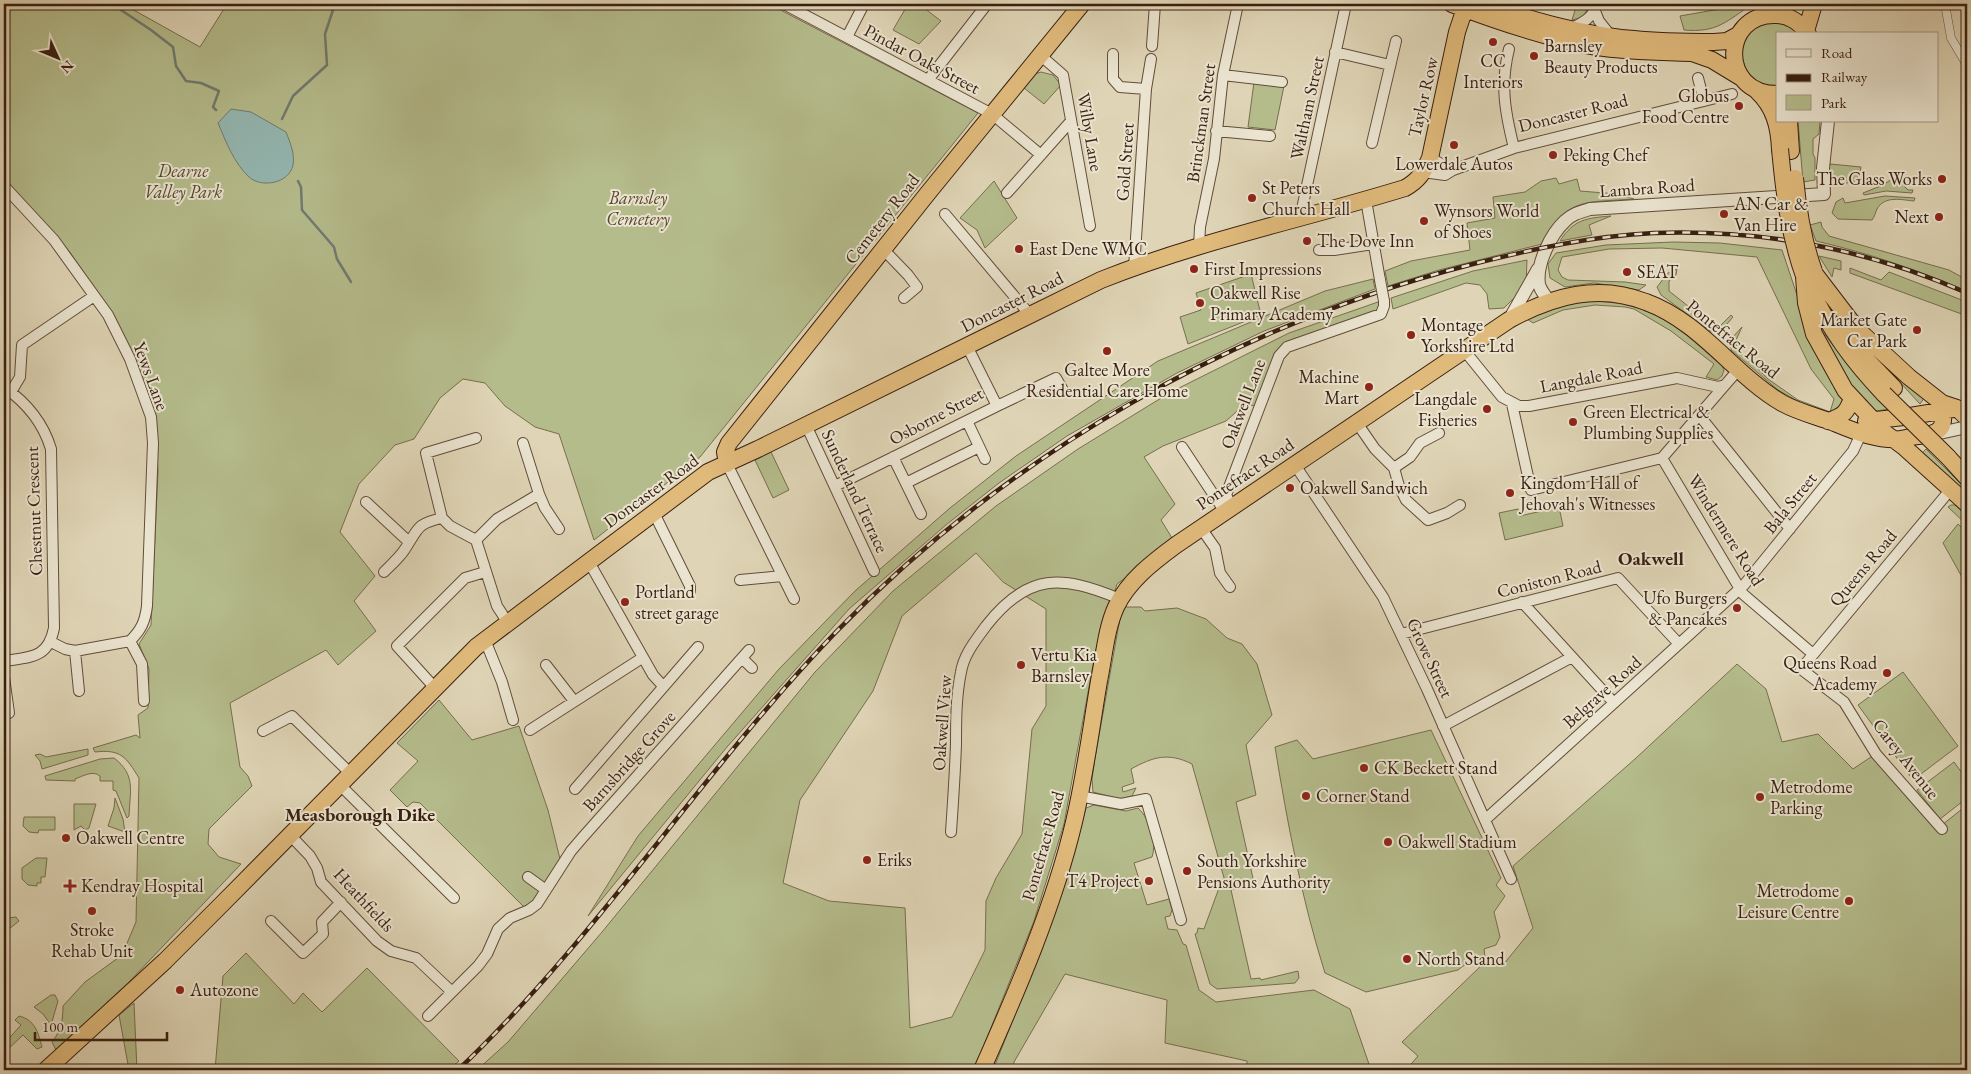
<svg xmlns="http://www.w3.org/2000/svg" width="1971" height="1074" font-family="'EB Garamond',serif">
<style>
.green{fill:#b5bc8c;stroke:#776e4e;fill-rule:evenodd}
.water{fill:#94b8b3;stroke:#707b72}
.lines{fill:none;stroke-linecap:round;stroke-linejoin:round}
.stream{stroke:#707b72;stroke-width:2.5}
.pedestrian-casing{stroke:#624c3a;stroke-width:9}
.minor-casing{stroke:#624c3a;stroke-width:12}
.tertiary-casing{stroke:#624c3a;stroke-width:14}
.trunk-casing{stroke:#391f10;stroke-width:18}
.pedestrian{stroke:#eae4d0;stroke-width:8}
.minor{stroke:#eae4d0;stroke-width:10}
.tertiary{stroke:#eae4d0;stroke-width:12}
.trunk{stroke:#e0ba7b;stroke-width:16}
.rail-casing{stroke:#391f10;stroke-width:4.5}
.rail{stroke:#eae4d0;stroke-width:2.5;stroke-dasharray:8;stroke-linecap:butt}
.minor-bridge-casing{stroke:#624c3a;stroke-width:12;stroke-linecap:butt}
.trunk-bridge-casing{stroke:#391f10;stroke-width:18;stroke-linecap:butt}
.minor-bridge{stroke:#eae4d0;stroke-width:10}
.trunk-bridge{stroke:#e0ba7b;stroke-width:16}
.poi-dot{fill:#8f2418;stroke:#eae4d0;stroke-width:2}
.labels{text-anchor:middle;stroke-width:4;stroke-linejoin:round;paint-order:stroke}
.poi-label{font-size:18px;fill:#391f10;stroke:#eae4d0;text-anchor:start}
.street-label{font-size:18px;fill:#391f10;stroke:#eae4d0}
.park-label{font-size:18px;font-style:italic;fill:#58462f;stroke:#eae4d0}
.neighbourhood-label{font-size:19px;font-weight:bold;fill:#391f10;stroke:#eae4d0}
</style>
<rect width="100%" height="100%" fill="#dfd5b6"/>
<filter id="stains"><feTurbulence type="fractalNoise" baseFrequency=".004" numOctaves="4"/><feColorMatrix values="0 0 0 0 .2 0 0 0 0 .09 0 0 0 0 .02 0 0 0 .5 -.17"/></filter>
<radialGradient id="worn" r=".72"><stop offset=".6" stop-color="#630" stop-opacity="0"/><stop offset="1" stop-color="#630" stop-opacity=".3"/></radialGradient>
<path class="green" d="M4,4H123L200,47L227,4H769L978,113L700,457L594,540L559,434L535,427L505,406L485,383L463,379L440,398L414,439L395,445L359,484L340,532L375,576L354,601L376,631L338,665L326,650L230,703L240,767L248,776L252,786L209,829L208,844L219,857L241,864L128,983L56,1050L52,1042C61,1031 63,1020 63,1006L85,982L122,955L136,922L139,778C126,757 121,749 95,752L93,748L136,735L140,738L138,715L148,708L149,669L139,644L151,625L158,472L155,416L138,365L108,308L69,251L4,180Z
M908,4H919L941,21L919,44L893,30Z
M1577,4H1589L1584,17L1572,20Z
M1722,4H1753C1726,21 1718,33 1684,30L1680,16L1720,9Z
M1779,22L1792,27L1799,34H1777V85C1742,90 1728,38 1760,25C1765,22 1773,23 1779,22Z
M1041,72L1053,75L1061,85L1044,104L1024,88L1035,74Z
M1254,82L1284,86L1275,130L1248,127Z
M1798,121H1820L1819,134L1813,139V154L1815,158V180L1803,182Z
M1830,164L1861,167L1860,173L1855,181L1843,184L1834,179L1828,173Z
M1556,178L1559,184L1577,179L1580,191L1617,194L1634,199C1585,203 1568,196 1542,244L1439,270L1388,286L1385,271L1411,261L1470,250L1467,223L1495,218L1493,197L1525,192L1541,181Z
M1892,179L1898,180L1908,190H1913L1912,193L1886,191L1864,195L1863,193L1883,185Z
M994,181L1017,218L985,248L977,230L960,218Z
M1885,196L1915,198L1914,201C1902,200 1885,195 1877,209C1875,213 1875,216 1872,220L1838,219L1832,213L1836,202L1843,198L1845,203Z
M1611,216L1589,225L1592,235L1560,241C1574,219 1587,218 1611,216Z
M1821,222L1822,227L1829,236L1949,270L1967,280V291C1918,270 1868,253 1816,241L1810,225Z
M1673,242L1720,243L1782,250L1813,343L1846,399L1839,410L1830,413L1799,402L1778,390L1731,350L1732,338L1742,327L1736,340L1737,348L1768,379L1798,400L1830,412L1834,399L1811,369L1757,257L1662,248L1609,249L1562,257L1558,270L1562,277L1568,280L1625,282L1646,285L1639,290L1594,283L1565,287L1550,278L1548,264L1556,253L1606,245Z
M1819,256L1841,261V270L1834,268L1832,277Z
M1527,260L1526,286L1504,308L1489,309L1487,294L1480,285L1466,283L1393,309L1391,298L1473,271Z
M1850,268L1881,280L1889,272L1967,302V316L1850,273Z
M1677,269L1676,275L1669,281V291L1712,325L1720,326L1731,315L1733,317L1721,331L1713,333L1661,295L1657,287L1668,273Z
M1251,274L1261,315L1188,344L1180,317L1201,310L1196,293Z
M1373,279L1375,289L1264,331L1177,373L1067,436L999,483L947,524L849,609L727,747L588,916L638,836L779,669L855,591L950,508L1016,456L1158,361L1325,291Z
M1593,301C1652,303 1678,326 1720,362L1724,370L1722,376L1717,380L1706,377L1714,364L1671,331L1634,309L1625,307L1595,305L1563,310L1533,323L1527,319L1561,304Z
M1378,302L1380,308L1375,313L1294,340L1255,406L1245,404L1226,421L1163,446L1144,457L1175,504L1161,520L1172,538L1165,548L1117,584L1095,654L1064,824L1034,921L974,1070H477L508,1042L602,932L815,672L893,591L996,506L1078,449L1171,392L1289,333ZM976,553L1003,582L1046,609V706L1032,729L1022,834L996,878L986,901L985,950L952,1017L910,1028L905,908L829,901L783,883L800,800L873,691L902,616Z
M1819,327L1860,380L1888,409L1872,412L1847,381Z
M1863,342L1925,397L1920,404Z
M1926,449L1967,490V493L1920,455Z
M771,452L789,490L773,498L755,460Z
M1951,505H1955L1967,516V525L1948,507Z
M1559,507L1563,526L1505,540L1499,513L1518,509L1520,516Z
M1958,524L1967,533V586L1943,543Z
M1122,607H1141L1145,611L1177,608L1206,619L1227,638L1242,644L1257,664L1272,715L1246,745L1256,795L1236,802L1254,883L1231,890L1251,979L1260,978L1261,980L1298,971L1299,978L1295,983L1217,989L1210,984L1195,934L1197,933L1198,928L1204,929L1219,888L1226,885L1192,764C1168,752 1153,757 1131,769L1134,783L1122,787L1123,792L1136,788L1132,796L1120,799L1093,792L1092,779L1095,758Z
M1737,664L1766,689L1782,742L1818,734L1853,769L1874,755L1942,825L1967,805V1070H1406L1418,1056L1402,1042L1484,963L1503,965L1533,928L1513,866L1635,759Z
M1903,672L1958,746L1913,780L1858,705Z
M439,700L472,740L519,726L548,810L560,859L533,901L524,907L420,803L413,802L407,807L390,790L418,761L397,743Z
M1431,730L1501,878L1496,885L1505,896L1494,912L1500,937L1496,945L1484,949L1485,957L1463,966L1458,970L1366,992L1325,973C1302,901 1287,821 1275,747L1297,740L1313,759Z
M88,749V755L42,769L40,761L35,755L40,754L46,757Z
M114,758C136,775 130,790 129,816L127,818L116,791L113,790V781H100V776C93,770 83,776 75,779V781L46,780L45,776L100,759Z
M1954,762L1967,780V798L1940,819L1917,790Z
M115,798L123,819L125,832L108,826L114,808Z
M74,804H96L89,828L85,830L81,826L74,830Z
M1094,805L1126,811L1138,808C1150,819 1157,842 1152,857L1134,863L1147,905L1169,899L1172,910L1170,916L1165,917L1168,929L1177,930L1183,944L1186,945L1199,990L1216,1002L1314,990L1350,1009L1371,1070H1247V1061L1165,1043L1167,1000L1065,974L1014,1062L1013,1070H993L1048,932L1086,808Z
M24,817H55V830H39L38,833L29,832L23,826Z
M36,858H47L45,877H41V883H37V886L28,885L22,879V868Z
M16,917L19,921L4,933L9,943L6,947H4V924L7,918Z
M246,953L294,1004L303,993L322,1012L367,968L459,1061L448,1070H215L223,976Z
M51,995H55L58,1001L51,1025L43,1014L34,1007Z
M134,1003L137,1070H129L119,1015Z
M19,1016C35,1020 38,1032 42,1047L37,1049L23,1035L4,1053V1044L21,1025L15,1020Z"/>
<path class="water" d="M231,109L251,112L286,132C290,142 295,154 293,165C289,184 261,188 249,177C234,163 226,142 218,123Z"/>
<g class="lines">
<path class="stream" d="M112,4L151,30L173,47L176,66L186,81L201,83L219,91L213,107L216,110
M282,119L293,96L327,65L325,34L334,7L330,4
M298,181L301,187L302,210L334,247L337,259L351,282"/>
<defs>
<path id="pedestrian" d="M1945,4L1951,38L1967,65"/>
<path id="minor" d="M784,4L992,114L1041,155
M1595,11L1599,21L1611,36
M1570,29C1582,23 1593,18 1597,4
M847,37L864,4
M1152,46L1155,4
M1509,49C1500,85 1505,112 1514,148
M1335,52L1390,65
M1113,54V79L1120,87L1146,89
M1040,55L1063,75L1090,226
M1223,75L1282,82
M1698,78L1704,101
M928,80L987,4
M1216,131L1270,136
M1372,143L1396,41
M1430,158L1453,170
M1423,172L1445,175L1453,170L1514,148L1732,94
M4,186L54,240L108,315L130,359L151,417L153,443L147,606C145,622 141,630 130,641
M1007,193L1071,121
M1366,200L1380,280
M945,214L1025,309L1028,316
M1300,218L1346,4
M1199,247L1200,227L1214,159L1223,75L1238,4
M883,249L908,275L917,287L904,298
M1319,250H1334L1373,244
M1134,268L1146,89L1151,59
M1464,350L1502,397L1519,406H1529L1677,378L1718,387L1725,385L1739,369
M4,387C27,403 43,422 51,449L54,628C48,659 30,657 4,661
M11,392L20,377L22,345L94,296
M1512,404L1531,490L1662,458L1725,385
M997,406L1056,378L1064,392
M1699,415L1790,529
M967,421L985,459
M1357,423L1375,449L1394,468L1399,486L1406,500L1428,520L1447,513L1460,505
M806,425L874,571
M476,438L426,453L442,518L450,526L476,540L497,606L508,623
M523,443L539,494L545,508L559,529
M1182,447L1225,512
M893,457L921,514
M1662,458L1743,594L1813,654
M727,464L794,599
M1295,465L1383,597L1427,689L1511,879
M1394,468L1410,457L1420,443L1439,433
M906,483L979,447
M835,486L997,406L967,346
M366,502L409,542
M1232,507L1226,495L1279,356L1287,347L1381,314L1384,306V301
M653,511L690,586V591
M1201,528L1215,548L1220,573L1230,587
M476,540L497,519L539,494
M589,562L653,675L663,686
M384,572C391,565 400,557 405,549C419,528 416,524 442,518
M740,580L782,576
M1522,602L1614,703
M1401,634L1618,578L1679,644
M485,640L502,682L513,720
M130,641L142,664L144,701
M51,642L65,649L75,651L130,641
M75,651L79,691
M742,658L752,668
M546,665L574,701
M4,677L9,713
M435,688L397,646L465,578L485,572
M1443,726L1572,657
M530,730L642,658
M263,731L292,716L350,773
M339,784L454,898
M575,789L698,647
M1079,796L1121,804L1146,799L1181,920
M1486,819L1744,585L1853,451L1861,434L1857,430
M1942,829L1876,754L1844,702L1801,669L1951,489
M951,832C953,803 955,774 956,744C956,721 956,696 961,672C964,654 976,640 986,626C1028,572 1062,575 1120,599
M290,835L310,856L317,868L321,882L377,941L391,951L416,958L451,991
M528,877L546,890
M271,921L303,953L323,934L322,922L341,902
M428,1016L478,966L487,954L498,929L510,918L529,910L537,904L571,851L583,837L749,650"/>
<path id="tertiary" d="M1549,301C1545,295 1540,290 1539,284C1536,264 1551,234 1565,221C1572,214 1580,212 1590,209L1824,194L1823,168L1828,121
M1509,320L1538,269
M1935,434L1967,427"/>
<path id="trunk" d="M1452,4C1499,22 1546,38 1596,47C1627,52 1660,52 1692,53L1712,60L1740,77
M1485,4C1533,21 1583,35 1634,39C1660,42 1688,42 1714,42L1727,41L1738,35
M1806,31L1814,4
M1757,91C1774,107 1779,126 1780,149
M1777,94C1719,94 1721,13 1776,15C1789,15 1801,23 1808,34
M1789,121L1791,151
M1815,274L1857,329L1909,377L1942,403L1957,408L1967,418
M1804,276L1806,303L1814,334L1845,390L1885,433L1904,447L1967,504
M1810,288C1829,329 1853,361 1884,394
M1842,324L1864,357L1894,388
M1828,421C1843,416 1847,413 1852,398
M1866,421L1904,417L1953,409
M1948,457L1967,478
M727,464L725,452L729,443L928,193L1082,4
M46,1070L165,961L222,904L476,647L708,472L758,449L1101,280C1199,241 1304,219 1405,188C1418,181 1424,172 1430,158L1457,32L1462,17L1471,4
M982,1070C1017,991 1054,906 1074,822C1085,776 1091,728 1099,681C1104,657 1106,629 1116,607C1128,581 1153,562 1176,545L1509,320C1553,296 1598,283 1646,302C1701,322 1734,375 1782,403C1798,412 1815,416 1832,422C1854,431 1876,441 1901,439C1907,438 1913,436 1919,436C1944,433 1945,427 1942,403"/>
</defs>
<use href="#pedestrian" class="pedestrian-casing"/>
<use href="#minor" class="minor-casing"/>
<use href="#tertiary" class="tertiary-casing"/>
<use href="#trunk" class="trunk-casing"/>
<use href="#pedestrian" class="pedestrian"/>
<use href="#minor" class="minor"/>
<use href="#tertiary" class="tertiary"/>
<use href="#trunk" class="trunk"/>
<defs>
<path id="rail" d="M458,1070C598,937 702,771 836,632C1008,454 1234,325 1473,264C1533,249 1592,236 1654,233C1763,229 1867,249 1967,293"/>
</defs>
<use href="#rail" class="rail-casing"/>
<use href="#rail" class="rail"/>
<defs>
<path id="minor-bridge" d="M1380,280L1384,301"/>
<path id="trunk-bridge" d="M1780,149C1784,192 1789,234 1804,276
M1795,178C1798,210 1803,241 1814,271
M1884,394L1948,457"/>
</defs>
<use href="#minor-bridge" class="minor-bridge-casing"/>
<use href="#trunk-bridge" class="trunk-bridge-casing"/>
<use href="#minor-bridge" class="minor-bridge"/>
<use href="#trunk-bridge" class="trunk-bridge"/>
</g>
<g class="poi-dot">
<circle cx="1493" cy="42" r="5"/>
<circle cx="1534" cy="56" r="5"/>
<circle cx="1739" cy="106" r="5"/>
<circle cx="1454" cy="145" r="5"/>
<circle cx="1553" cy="155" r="5"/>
<circle cx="1942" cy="179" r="5"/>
<circle cx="1252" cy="198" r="5"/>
<circle cx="1724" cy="214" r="5"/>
<circle cx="1939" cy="217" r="5"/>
<circle cx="1424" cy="221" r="5"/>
<circle cx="1307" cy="241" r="5"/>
<circle cx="1019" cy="249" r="5"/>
<circle cx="1194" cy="269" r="5"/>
<circle cx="1627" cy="272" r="5"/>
<circle cx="1200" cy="303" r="5"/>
<circle cx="1917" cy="330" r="5"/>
<circle cx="1411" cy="335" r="5"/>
<circle cx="1107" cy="351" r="5"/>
<circle cx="1369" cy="387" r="5"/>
<circle cx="1487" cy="409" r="5"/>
<circle cx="1573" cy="422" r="5"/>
<circle cx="1290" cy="488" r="5"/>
<circle cx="1510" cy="493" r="5"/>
<circle cx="625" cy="602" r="5"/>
<circle cx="1737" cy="608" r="5"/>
<circle cx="1021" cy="665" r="5"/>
<circle cx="1887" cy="673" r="5"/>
<circle cx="1364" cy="768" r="5"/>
<circle cx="1306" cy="796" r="5"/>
<circle cx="1760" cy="797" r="5"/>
<circle cx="66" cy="838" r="5"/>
<circle cx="1388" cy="842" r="5"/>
<circle cx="867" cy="860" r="5"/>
<circle cx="1187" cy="871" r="5"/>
<circle cx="1149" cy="881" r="5"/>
<path d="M67.5 878.5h5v5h5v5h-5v5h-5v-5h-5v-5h5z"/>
<circle cx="1849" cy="901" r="5"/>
<circle cx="92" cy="911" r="5"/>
<circle cx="1407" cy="959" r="5"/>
<circle cx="180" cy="990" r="5"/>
</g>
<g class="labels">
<g class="poi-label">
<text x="1544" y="52">Barnsley<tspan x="1544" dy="21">Beauty Products</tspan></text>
<text x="1493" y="67" text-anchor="middle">CC<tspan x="1493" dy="21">Interiors</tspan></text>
<text x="1729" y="102" text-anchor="end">Globus<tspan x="1729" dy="21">Food Centre</tspan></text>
<text x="1563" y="161">Peking Chef</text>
<text x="1454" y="170" text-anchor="middle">Lowerdale Autos</text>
<text x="1932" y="185" text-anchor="end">The Glass Works</text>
<text x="1262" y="194">St Peters<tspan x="1262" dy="21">Church Hall</tspan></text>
<text x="1734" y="210">AN Car &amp;<tspan x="1734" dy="21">Van Hire</tspan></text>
<text x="1434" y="217">Wynsors World<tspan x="1434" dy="21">of Shoes</tspan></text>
<text x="1929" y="223" text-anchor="end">Next</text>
<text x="1317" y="247">The Dove Inn</text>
<text x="1029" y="255">East Dene WMC</text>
<text x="1204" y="275">First Impressions</text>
<text x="1637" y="278">SEAT</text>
<text x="1210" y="299">Oakwell Rise<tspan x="1210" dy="21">Primary Academy</tspan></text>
<text x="1907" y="326" text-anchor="end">Market Gate<tspan x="1907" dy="21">Car Park</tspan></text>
<text x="1421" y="331">Montage<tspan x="1421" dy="21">Yorkshire Ltd</tspan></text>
<text x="1107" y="376" text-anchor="middle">Galtee More<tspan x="1107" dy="21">Residential Care Home</tspan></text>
<text x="1359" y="383" text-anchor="end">Machine<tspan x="1359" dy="21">Mart</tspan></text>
<text x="1477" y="405" text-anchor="end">Langdale<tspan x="1477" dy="21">Fisheries</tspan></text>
<text x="1583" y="418">Green Electrical &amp;<tspan x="1583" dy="21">Plumbing Supplies</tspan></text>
<text x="1520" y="489">Kingdom Hall of<tspan x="1520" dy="21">Jehovah's Witnesses</tspan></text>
<text x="1300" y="494">Oakwell Sandwich</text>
<text x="635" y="598">Portland<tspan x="635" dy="21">street garage</tspan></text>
<text x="1727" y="604" text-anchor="end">Ufo Burgers<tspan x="1727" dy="21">&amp; Pancakes</tspan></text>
<text x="1031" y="661">Vertu Kia<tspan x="1031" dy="21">Barnsley</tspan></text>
<text x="1877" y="669" text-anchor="end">Queens Road<tspan x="1877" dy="21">Academy</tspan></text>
<text x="1374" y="774">CK Beckett Stand</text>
<text x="1770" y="793">Metrodome<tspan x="1770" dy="21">Parking</tspan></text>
<text x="1316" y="802">Corner Stand</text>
<text x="76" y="844">Oakwell Centre</text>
<text x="1398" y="848">Oakwell Stadium</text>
<text x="877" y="866">Eriks</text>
<text x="1197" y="867">South Yorkshire<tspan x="1197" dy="21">Pensions Authority</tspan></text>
<text x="1139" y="887" text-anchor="end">T4 Project</text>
<text x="81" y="892">Kendray Hospital</text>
<text x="1839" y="897" text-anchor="end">Metrodome<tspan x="1839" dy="21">Leisure Centre</tspan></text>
<text x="92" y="936" text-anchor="middle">Stroke<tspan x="92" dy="21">Rehab Unit</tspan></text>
<text x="1417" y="965">North Stand</text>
<text x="190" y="996">Autozone</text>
</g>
<g class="street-label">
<text transform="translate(922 59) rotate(28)" y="6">Pindar Oaks Street</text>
<text transform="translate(1423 97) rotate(-77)" y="6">Taylor Row</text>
<text transform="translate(1307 108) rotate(-78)" y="6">Waltham Street</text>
<text transform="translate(1573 113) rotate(-14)" y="6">Doncaster Road</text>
<text transform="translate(1201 123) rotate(-82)" y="6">Brinckman Street</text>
<text transform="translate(1090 132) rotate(80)" y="6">Wilby Lane</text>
<text transform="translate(1125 162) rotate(-86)" y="6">Gold Street</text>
<text transform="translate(1647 188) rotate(-4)" y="6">Lambra Road</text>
<text transform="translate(882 219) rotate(-52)" y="6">Cemetery Road</text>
<text transform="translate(1012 302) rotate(-27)" y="6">Doncaster Road</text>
<text transform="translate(1733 339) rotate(39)" y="6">Pontefract Road</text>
<text transform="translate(151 376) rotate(70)" y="6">Yews Lane</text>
<text transform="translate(1591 377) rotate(-11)" y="6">Langdale Road</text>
<text transform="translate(1243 404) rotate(-69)" y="6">Oakwell Lane</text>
<text transform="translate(936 416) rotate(-28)" y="6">Osborne Street</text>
<text transform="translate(1245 474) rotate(-34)" y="6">Pontefract Road</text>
<text transform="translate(651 491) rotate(-36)" y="6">Doncaster Road</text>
<text transform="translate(855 491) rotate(65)" y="6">Sunderland Terrace</text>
<text transform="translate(1790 503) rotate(-51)" y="6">Bala Street</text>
<text transform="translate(34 511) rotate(-92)" y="6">Chestnut Crescent</text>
<text transform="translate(1726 530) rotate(58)" y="6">Windermere Road</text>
<text transform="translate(1863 568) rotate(-50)" y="6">Queens Road</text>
<text transform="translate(1549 579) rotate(-14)" y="6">Coniston Road</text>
<text transform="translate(1430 658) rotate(65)" y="6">Grove Street</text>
<text transform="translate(1602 692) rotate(-42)" y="6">Belgrave Road</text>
<text transform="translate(942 723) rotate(-86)" y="6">Oakwell View</text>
<text transform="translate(1906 759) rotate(52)" y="6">Carey Avenue</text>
<text transform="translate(629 761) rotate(-48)" y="6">Barnsbridge Grove</text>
<text transform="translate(1043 846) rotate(-74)" y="6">Pontefract Road</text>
<text transform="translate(364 900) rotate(47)" y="6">Heathfields</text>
</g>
<g class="park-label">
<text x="183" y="177">Dearne<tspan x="183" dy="21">Valley Park</tspan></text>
<text x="638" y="204">Barnsley<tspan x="638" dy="21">Cemetery</tspan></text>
</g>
<g class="neighbourhood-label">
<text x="1651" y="565">Oakwell</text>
<text x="360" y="821">Measborough Dike</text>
</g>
</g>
<rect width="1971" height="1074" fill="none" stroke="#dfd5b6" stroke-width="20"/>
<rect x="5" y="5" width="1961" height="1064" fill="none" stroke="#391f10" stroke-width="2.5"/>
<rect x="10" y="10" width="1951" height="1054" fill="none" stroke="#391f10"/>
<rect x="1776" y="32" width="162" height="90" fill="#eae4d0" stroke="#a39583"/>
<rect x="1786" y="49" width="25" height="8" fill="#eae4d0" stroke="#a39583"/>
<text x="1821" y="58" font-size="15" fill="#391f10">Road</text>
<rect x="1786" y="74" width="25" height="8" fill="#391f10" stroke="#a39583"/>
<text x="1821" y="82" font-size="15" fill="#391f10">Railway</text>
<rect x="1786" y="95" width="25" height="15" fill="#b5bc8c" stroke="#a39583"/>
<text x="1821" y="108" font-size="15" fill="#391f10">Park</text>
<g transform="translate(58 58) rotate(134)" stroke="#eae4d0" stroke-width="4" paint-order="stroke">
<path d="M0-4L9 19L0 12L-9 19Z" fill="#391f10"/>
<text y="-8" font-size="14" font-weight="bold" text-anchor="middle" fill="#391f10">N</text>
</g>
<path d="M35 1032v8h132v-8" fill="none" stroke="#391f10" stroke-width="2.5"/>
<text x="42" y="1032" font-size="15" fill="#391f10" stroke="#eae4d0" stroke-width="4" paint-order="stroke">100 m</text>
<rect width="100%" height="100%" filter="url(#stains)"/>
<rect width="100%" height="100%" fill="url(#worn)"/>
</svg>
